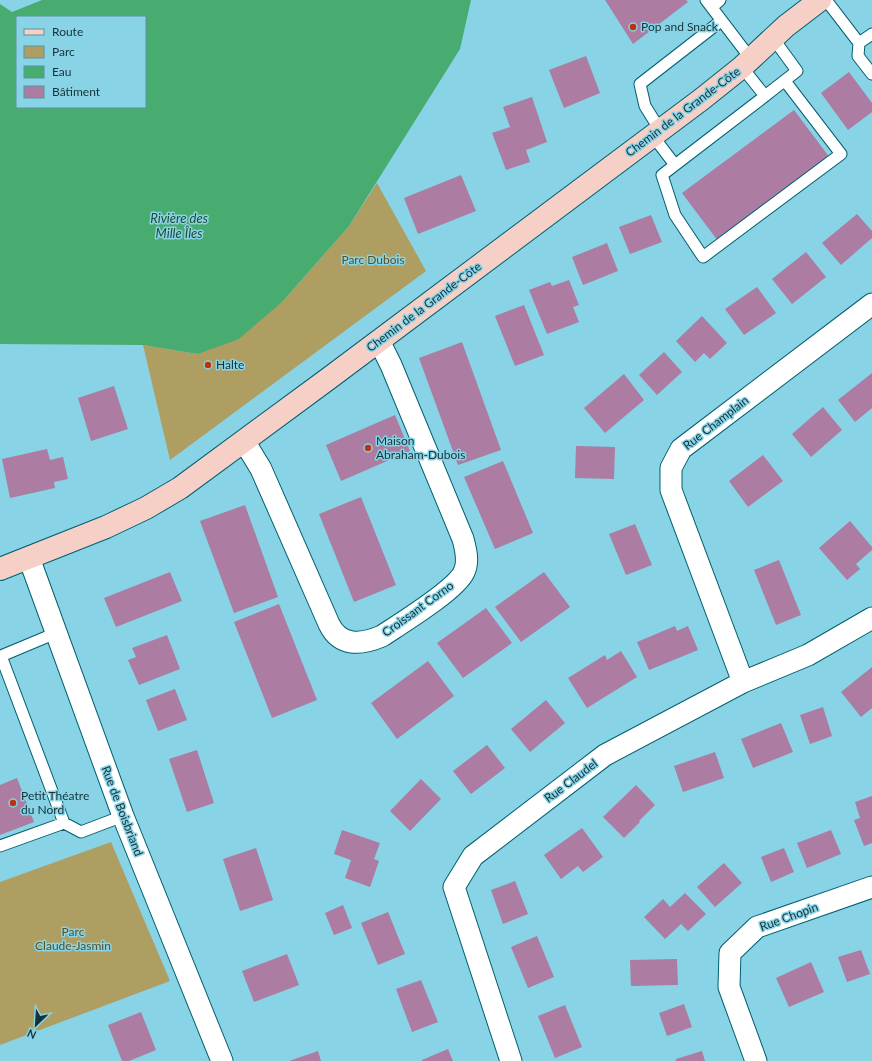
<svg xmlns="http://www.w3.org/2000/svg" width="872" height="1061" font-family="Lato,sans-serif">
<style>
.green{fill:#af9e62}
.water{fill:#48ac70;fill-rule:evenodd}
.building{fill:#ac7ca2}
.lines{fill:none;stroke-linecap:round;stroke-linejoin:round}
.lane-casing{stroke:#015f6f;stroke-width:13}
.street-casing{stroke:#015f6f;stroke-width:23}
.secondary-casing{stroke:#015f6f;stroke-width:24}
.lane{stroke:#fff;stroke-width:11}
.street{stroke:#fff;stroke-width:21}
.secondary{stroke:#f6d0c7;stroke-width:22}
.poi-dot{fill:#bc320d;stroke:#88d3e5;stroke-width:1.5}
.labels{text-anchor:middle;stroke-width:3;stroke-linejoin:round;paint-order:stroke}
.poi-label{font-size:12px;fill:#14333a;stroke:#88d3e5;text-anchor:start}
.street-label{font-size:12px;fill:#14333a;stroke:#88d3e5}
.park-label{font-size:12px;fill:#5a4e22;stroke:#88d3e5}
.water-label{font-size:13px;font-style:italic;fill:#214a30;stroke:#88d3e5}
</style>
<rect width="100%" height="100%" fill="#88d3e5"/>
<path class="green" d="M377,183L426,271L170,460L143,345L198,354L282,302L349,226Z
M111,842L170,981L0,1045V882Z"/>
<path class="water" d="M42,0H471L460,49L349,226L282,302L239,339L198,354L143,345L0,344V4L12,12ZM17,17H145V107H17Z"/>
<path class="building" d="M605,0H686L688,2L633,44Z
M586,56L600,93L564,108L549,70Z
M849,72L872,103V112L848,130L821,93Z
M532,97L547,142L526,150L530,162L506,170L492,133L510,127L503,107Z
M794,110L830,158L718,241L682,193Z
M461,175L476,211L418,234L404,198Z
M857,214L872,231V238L841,265L822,243Z
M651,215L662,242L630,254L619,227Z
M607,243L618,271L583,285L572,257Z
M806,252L826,277L792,304L772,279Z
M569,280L579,305L573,307L579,322L547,334L529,290L550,282L552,286Z
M757,287L776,313L744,335L725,309Z
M524,305L544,355L515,366L495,316Z
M702,316L727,343L710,359L704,353L695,362L676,341Z
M462,342L501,450L458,465L419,358Z
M664,352L682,372L657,395L639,375Z
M872,373V408L855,422L838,400Z
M624,374L644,400L605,433L584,408Z
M114,386L128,429L91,441L78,398Z
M823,407L842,430L811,457L792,434Z
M395,415L410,451L341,481L326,445Z
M576,446L615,447L614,479L575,478Z
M47,449L50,460L63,457L68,479L54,482L55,488L10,498L2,459Z
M763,455L783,481L748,507L729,481Z
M503,461L533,533L495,549L464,477Z
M361,497L396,585L354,602L319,514Z
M245,505L278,597L234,613L200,521Z
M850,521L872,547V550L856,564L860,569L847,580L819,548Z
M635,524L652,565L626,575L609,534Z
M779,560L801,615L776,625L754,570Z
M170,572L182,601L116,627L104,598Z
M544,572L570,607L521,642L495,607Z
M279,604L317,700L272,718L234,622Z
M486,608L512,643L463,678L437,643Z
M675,626L677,631L688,626L698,650L649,670L637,642Z
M167,635L180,669L139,685L128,660L136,657L132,648Z
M621,651L637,677L587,708L568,678L605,655L607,660Z
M428,661L454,696L397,739L371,703Z
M872,667V708L861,717L841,692Z
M175,689L187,720L158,731L146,700Z
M546,700L565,723L530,752L511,729Z
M823,707L832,736L810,744L800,715Z
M781,723L793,752L753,768L741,739Z
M487,745L505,768L471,794L453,771Z
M197,750L214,803L187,812L169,759Z
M715,752L724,778L683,792L674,766Z
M17,778L34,822L0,835V785Z
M421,779L441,799L410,831L390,811Z
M636,785L655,805L639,821L640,822L624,838L603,817Z
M872,796V843L864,846L854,820L860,818L855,802Z
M582,828L603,857L583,872L578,866L561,879L544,855Z
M342,830L380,843L374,859L379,861L370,887L345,878L351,860L334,854Z
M831,830L841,854L807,868L797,843Z
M256,848L273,900L240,911L223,859Z
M784,848L794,872L771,882L761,857Z
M724,863L742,883L715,907L697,887Z
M515,881L528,914L503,924L491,890Z
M685,893L706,914L688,931L681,924L665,939L644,917L663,899L670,907Z
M343,905L352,928L334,935L325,913Z
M388,912L405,954L378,965L361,923Z
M537,936L554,977L528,988L511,947Z
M861,950L870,974L847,982L838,957Z
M287,954L299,985L254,1002L242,971Z
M677,959L678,985L631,986L630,960Z
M811,962L824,992L789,1007L776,978Z
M421,980L438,1022L412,1032L396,989Z
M684,1004L692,1027L667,1036L659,1013Z
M565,1005L582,1047L555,1058L538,1016Z
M141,1012L156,1050L129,1061H122L108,1025Z
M448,1049L453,1061H422V1060Z
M318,1051L321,1061H289Z
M702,1051L705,1061H676V1059Z"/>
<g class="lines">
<defs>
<path id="lane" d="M706,0L751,59
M826,0L859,43L872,34
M712,7L720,0
M859,43L858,56L872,74
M765,96L797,71L773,38
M660,130L645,106L640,84L721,21
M653,136L675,165L765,96L742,67
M675,165L662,175L675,215L703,257L841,154L785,81
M56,633L1,656L64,823
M0,846L64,823L81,832L123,816"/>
<path id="street" d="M244,441L261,469L329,624C340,647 361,645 382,636C400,624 456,590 464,572C469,562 466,550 463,539L391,365L379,341
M29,558L123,816L222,1061
M743,682L671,490V468L681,449L872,304
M511,1061L454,887L473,856L605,755L743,682L808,655L872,618
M756,1061L729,987L730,953L757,927L872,887"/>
<path id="secondary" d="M0,569L106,527L146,508L180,488L328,379L702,99L742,67L786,26L820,0"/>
</defs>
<use href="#lane" class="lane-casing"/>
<use href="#street" class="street-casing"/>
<use href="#secondary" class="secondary-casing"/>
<use href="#lane" class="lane"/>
<use href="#street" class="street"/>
<use href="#secondary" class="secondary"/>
</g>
<g class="poi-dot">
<circle cx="633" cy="27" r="4"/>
<circle cx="208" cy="365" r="4"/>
<circle cx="368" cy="448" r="4"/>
<circle cx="13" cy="803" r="4"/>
</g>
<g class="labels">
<g class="poi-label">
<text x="641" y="31">Pop and Snack</text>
<text x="216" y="369">Halte</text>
<text x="376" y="445">Maison<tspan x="376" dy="14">Abraham-Dubois</tspan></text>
<text x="21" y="800">Petit Théatre<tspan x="21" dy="14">du Nord</tspan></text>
</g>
<g class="street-label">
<text transform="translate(683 112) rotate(-37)" y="4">Chemin de la Grande-Côte</text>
<text transform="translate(424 307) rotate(-37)" y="4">Chemin de la Grande-Côte</text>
<text transform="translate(716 423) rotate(-38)" y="4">Rue Champlain</text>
<text transform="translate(418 609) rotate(-36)" y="4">Croissant Corno</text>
<text transform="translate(571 781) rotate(-37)" y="4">Rue Claudel</text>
<text transform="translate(122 811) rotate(69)" y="4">Rue de Boisbriand</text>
<text transform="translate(789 917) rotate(-20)" y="4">Rue Chopin</text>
</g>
<g class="park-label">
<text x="373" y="264">Parc Dubois</text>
<text x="73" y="936">Parc<tspan x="73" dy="14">Claude-Jasmin</tspan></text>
</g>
<g class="water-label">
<text x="179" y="223">Rivière des<tspan x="179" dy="15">Mille Îles</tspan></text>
</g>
</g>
<rect x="16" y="16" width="130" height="92" fill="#88d3e5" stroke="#5a93a1"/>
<rect x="24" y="29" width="20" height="6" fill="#f6d0c7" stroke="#5a93a1"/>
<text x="52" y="36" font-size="12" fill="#14333a">Route</text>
<rect x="24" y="46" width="20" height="12" fill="#af9e62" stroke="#5a93a1"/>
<text x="52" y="56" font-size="12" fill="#14333a">Parc</text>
<rect x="24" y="66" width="20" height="12" fill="#48ac70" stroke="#5a93a1"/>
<text x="52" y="76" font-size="12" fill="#14333a">Eau</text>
<rect x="24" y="86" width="20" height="12" fill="#ac7ca2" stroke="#5a93a1"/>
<text x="52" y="96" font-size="12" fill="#14333a">Bâtiment</text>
<g transform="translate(36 1025) rotate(205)" stroke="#88d3e5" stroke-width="3" paint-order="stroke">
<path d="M0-3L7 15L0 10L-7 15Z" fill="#14333a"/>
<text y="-6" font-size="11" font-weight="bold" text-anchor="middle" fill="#14333a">N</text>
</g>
</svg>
